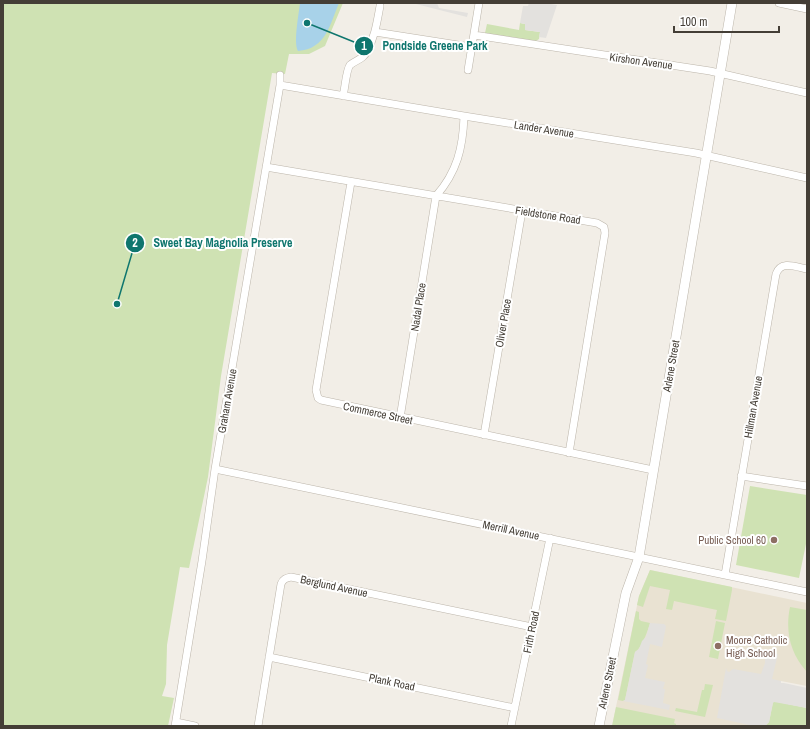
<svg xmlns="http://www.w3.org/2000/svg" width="810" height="729" font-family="'Archivo Narrow',sans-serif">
<rect width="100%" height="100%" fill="#f2eee7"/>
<path fill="#e9e2d2" d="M 650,570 L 807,603 L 807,686 L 781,681 L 776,701 L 773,703 L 769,722 L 765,726 L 612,726 L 639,596 Z"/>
<path fill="#cfe2b3" d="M 3,3 L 343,3 L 325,46 L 309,54 L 289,54 L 285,74 L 272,73 L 221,376 L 208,477 L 189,568 L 180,567 L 167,645 L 166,684 L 162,696 L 174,698 L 168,726 L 3,726 Z
M 520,23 L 525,24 L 525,30 L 540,32 L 539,39 L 536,41 L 485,33 L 487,24 L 519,30 Z
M 750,486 L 807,495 L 807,539 L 799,578 L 736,565 Z
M 650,570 L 732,587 L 732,590 L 726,621 L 715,619 L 717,610 L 674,601 L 672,610 L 666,609 L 670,590 L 650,586 L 643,607 L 637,605 L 639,596 Z
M 790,607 L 807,610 L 807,672 C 790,653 785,631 790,607 Z
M 636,611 L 639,612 L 639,619 L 641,621 L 650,623 C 648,630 642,648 635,652 L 625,700 L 623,701 L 618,700 Z
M 716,621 L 725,623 L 718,659 L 709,657 Z
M 705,684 L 713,685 L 705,717 L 675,711 L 676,708 L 697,712 L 702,690 L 704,690 Z
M 773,702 L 778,702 L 807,708 L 807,726 L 765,726 L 769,722 Z
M 616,707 L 675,719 L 674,723 L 676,724 L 676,726 L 612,726 Z"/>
<path fill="#e3e1de" d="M 412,3 L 437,3 L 439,8 L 468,13 L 467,17 Z
M 529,3 L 545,3 L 557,5 L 546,38 L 539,37 L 540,32 L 525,30 L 525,24 L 520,23 L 523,6 L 528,6 Z
M 650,623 L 664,624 L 666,626 L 662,647 L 650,644 L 646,664 L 648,665 L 645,678 L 665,682 L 663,689 L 665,689 L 663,703 L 670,705 L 669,710 L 623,701 L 625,700 L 635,652 L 639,649 L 642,641 L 646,637 Z
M 762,651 L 778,654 L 772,679 L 781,681 L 781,683 L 784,683 L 807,688 L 807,708 L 774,702 L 773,703 L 769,722 L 765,726 L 754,726 L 717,718 L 726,668 L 727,671 L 729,672 L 733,669 L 761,674 L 765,663 L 765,656 L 761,656 Z"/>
<path fill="#a8d2e9" d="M 300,3 L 339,3 C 330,24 326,49 298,51 C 293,43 299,13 300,3 Z"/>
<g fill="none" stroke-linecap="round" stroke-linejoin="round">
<g stroke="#bcb5aa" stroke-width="8">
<path id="minor" d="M 779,3 L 807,9
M 375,32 L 471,47
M 474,35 L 710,71 L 807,93
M 468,70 L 479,3
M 280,85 L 464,116 L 696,153 L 807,178
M 343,96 C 345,89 346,70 350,65 C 356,60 364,59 367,51 C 375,37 377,22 380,6
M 266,167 L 597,223 L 604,227 L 605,233 L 569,453
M 351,182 L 316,390 L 318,398 L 321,400 L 653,470
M 400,418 L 436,196 C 457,172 463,148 464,116
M 484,435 L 522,211
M 215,469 L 807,592
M 741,476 L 807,486
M 725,575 L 776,274 C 781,260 796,267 807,269
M 269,657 L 515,708
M 176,722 L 195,726
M 175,726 L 202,561 L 215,469 L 280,85 L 280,75
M 258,726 L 281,584 C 283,579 286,578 291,577 L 532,627
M 511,726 L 550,538"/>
</g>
<g stroke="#bcb5aa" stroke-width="10">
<path id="tertiary" d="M 599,726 L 626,593 L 639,557 L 732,3"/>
</g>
<use href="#minor" stroke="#fff" stroke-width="7"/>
<use href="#tertiary" stroke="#fff" stroke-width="9"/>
</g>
<g fill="#8d6e63" stroke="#fff" stroke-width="1.5">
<circle cx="774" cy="540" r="4"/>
<circle cx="718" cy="646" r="4"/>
</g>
<g text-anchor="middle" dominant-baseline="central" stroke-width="4" stroke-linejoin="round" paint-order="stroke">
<g font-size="11" fill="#443e36" stroke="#fff">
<text transform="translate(641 61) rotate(8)">Kirshon Avenue</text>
<text transform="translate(544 129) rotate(9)">Lander Avenue</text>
<text transform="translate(548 215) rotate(9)">Fieldstone Road</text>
<text transform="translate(418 307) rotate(-81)">Nadal Place</text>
<text transform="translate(503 323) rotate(-80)">Oliver Place</text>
<text transform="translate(671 366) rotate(-80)">Arlene Street</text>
<text transform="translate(227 401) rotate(-80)">Graham Avenue</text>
<text transform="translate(753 407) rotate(-80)">Hillman Avenue</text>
<text transform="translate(378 413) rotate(12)">Commerce Street</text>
<text transform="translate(511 530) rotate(12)">Merrill Avenue</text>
<text transform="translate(334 586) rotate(12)">Berglund Avenue</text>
<text transform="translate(531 632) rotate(-78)">Firth Road</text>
<text transform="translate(392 682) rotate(12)">Plank Road</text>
<text transform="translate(607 683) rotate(-78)">Arlene Street</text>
</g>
<g font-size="11" fill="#785e54" stroke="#fff" text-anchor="end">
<text x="766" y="540">Public School 60</text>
<text x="726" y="640" text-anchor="start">Moore Catholic<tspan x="726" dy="13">High School</tspan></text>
</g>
</g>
<path fill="none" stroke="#0f766e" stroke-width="1.5" d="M307 23L364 46M117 304L135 243"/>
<g fill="#0f766e" stroke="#fff" stroke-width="1.5">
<circle cx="307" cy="23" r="4"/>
<circle cx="117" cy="304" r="4"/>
<circle cx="364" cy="46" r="10"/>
<circle cx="135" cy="243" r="10"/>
</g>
<g font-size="12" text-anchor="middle" font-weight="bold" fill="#fff">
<text x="364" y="50">1</text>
<text x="135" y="247">2</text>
</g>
<g font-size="12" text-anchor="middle" font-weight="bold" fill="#0f766e" stroke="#fff" stroke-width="4" stroke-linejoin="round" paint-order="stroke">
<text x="435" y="50">Pondside Greene Park</text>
<text x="223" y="247">Sweet Bay Magnolia Preserve</text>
</g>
<rect width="810" height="729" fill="none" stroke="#443e36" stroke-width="8"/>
<path d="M674 26v6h105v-6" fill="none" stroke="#443e36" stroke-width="2"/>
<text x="680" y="26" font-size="12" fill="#443e36" stroke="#ffffff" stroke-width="3" paint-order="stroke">100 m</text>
</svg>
